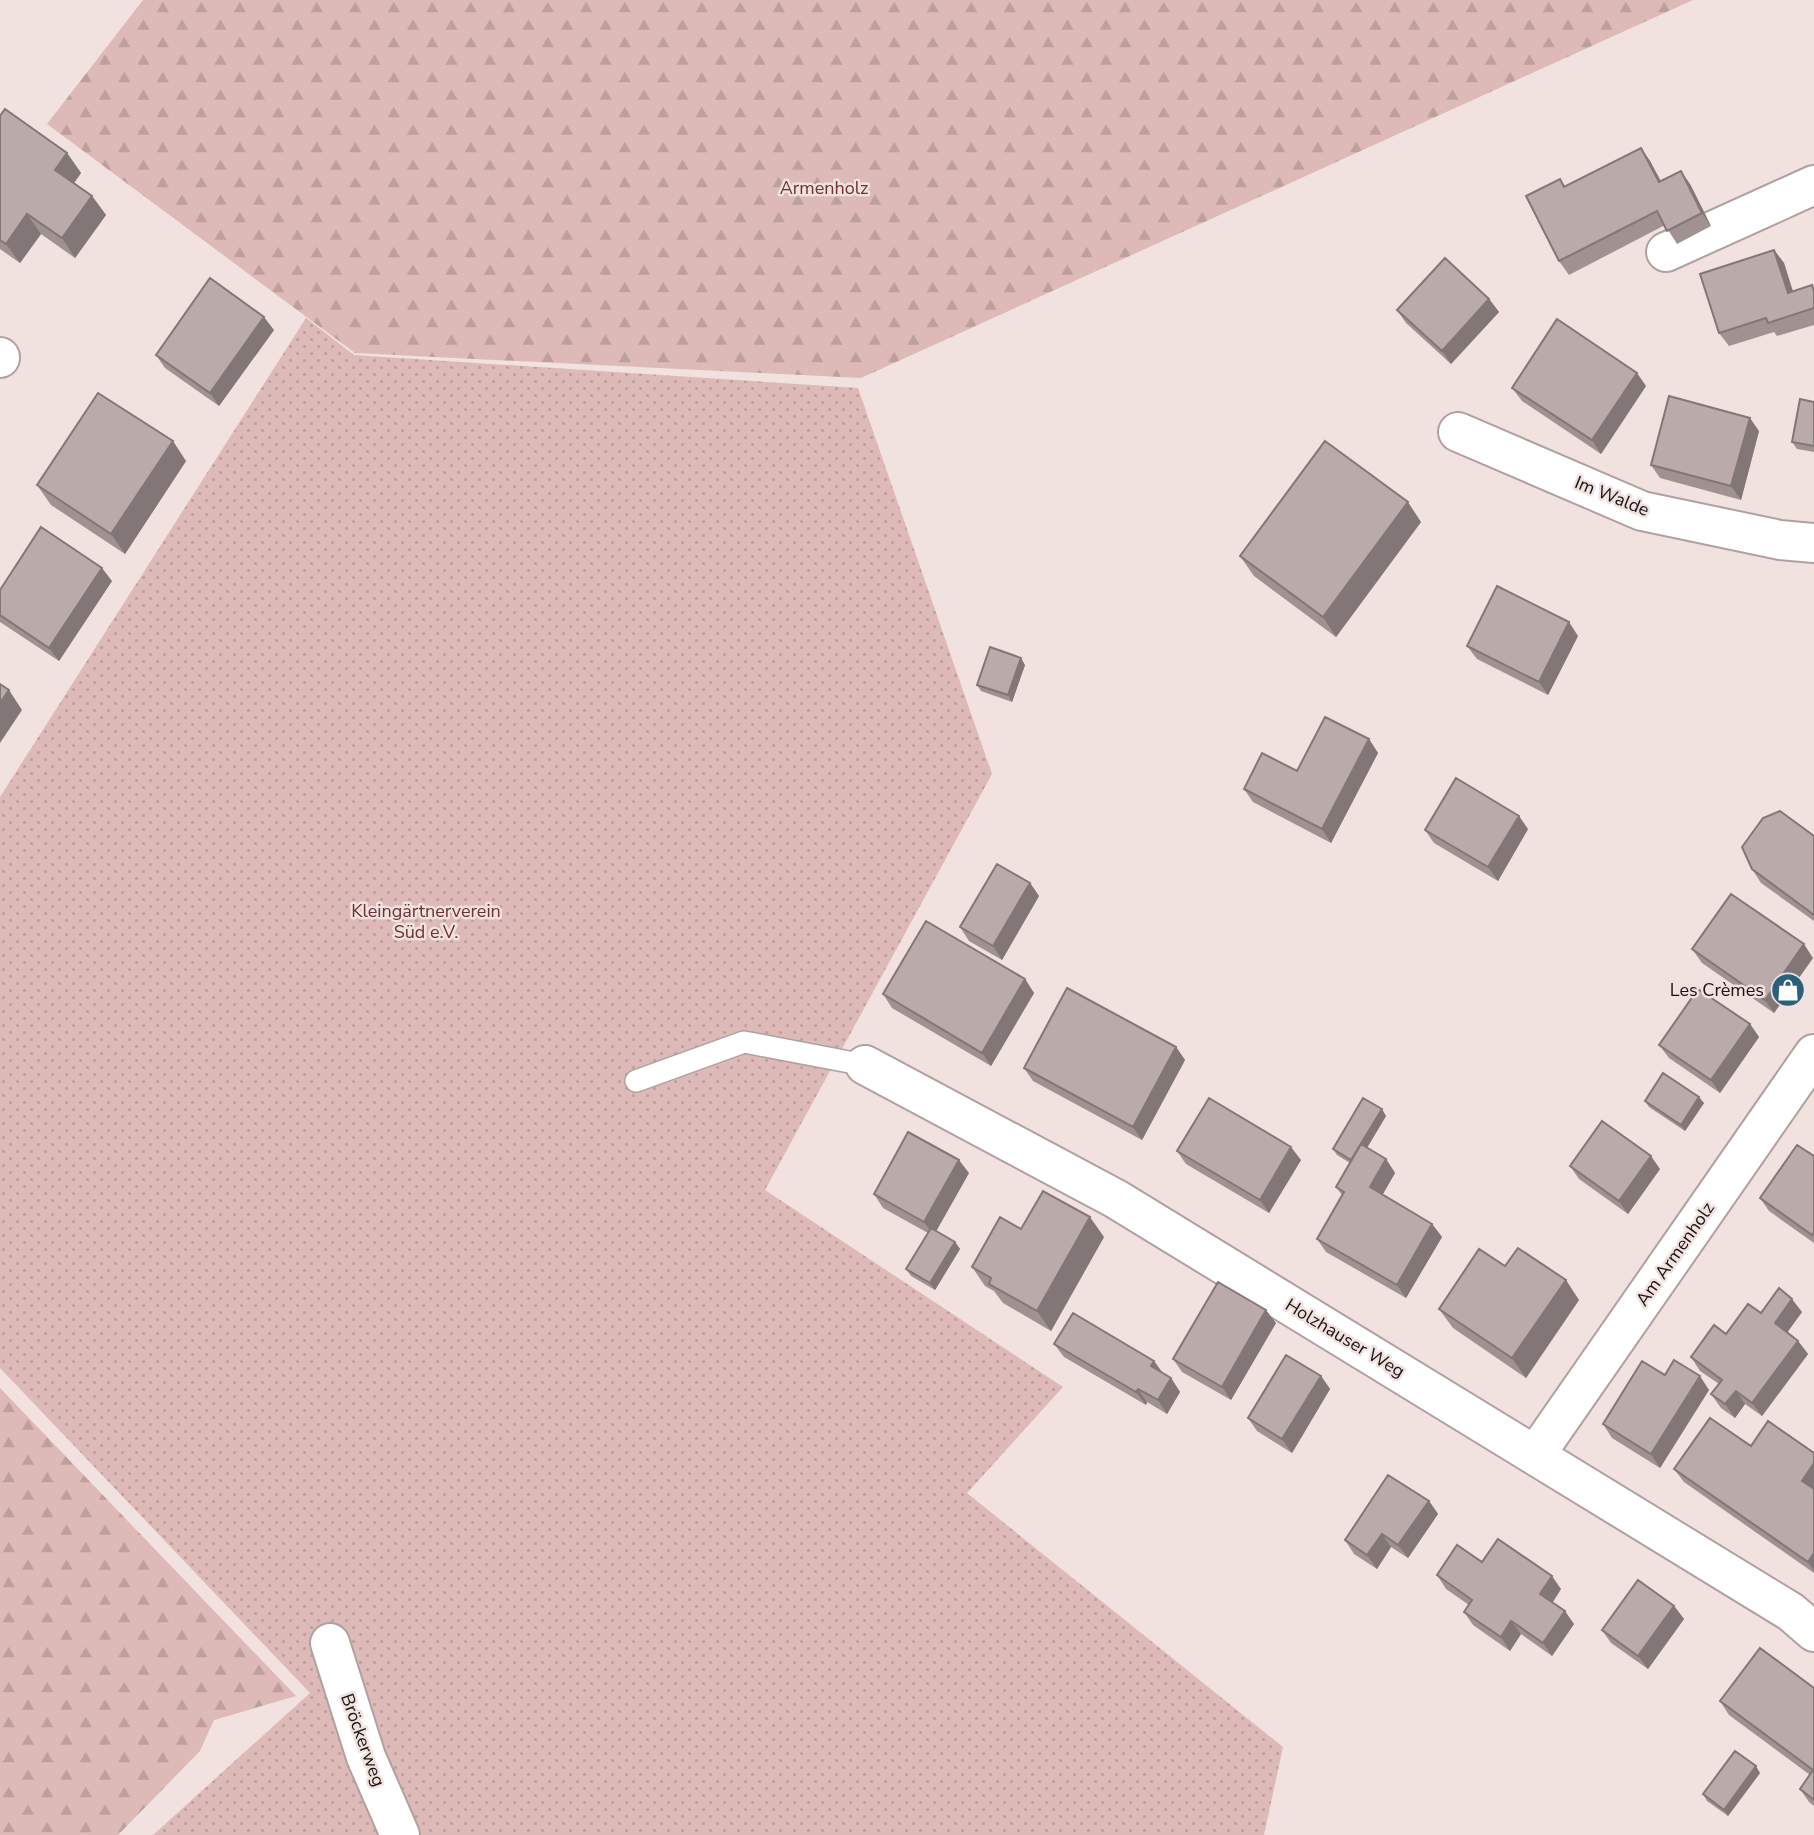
<svg xmlns="http://www.w3.org/2000/svg" width="1814" height="1835" font-family="'Nunito Sans',sans-serif">
<defs>
<pattern id="forest-firs" width="22" height="20" patternUnits="userSpaceOnUse" patternTransform="scale(1.75)"><rect width="22" height="20" fill="#ddbab7"/><path d="M5 1l3.5 6h-7zM16 11l3.5 6h-7z" fill="#bd9f9c"/></pattern>
<pattern id="garden-dots" width="8" height="8" patternUnits="userSpaceOnUse" patternTransform="scale(1.75)"><rect width="8" height="8" fill="#ddbab7"/><path d="M2 2h.1M6 6h.1" fill="none" stroke="#bd9f9c" stroke-width="1.8" stroke-linecap="round"/></pattern>
</defs>
<rect width="100%" height="100%" fill="#f1e1df"/>
<path fill="url(#forest-firs)" d="M 143,0 L 1693,0 L 861,378 L 355,353 L 47,124 Z
M 0,1388 L 296,1696 L 214,1720 L 200,1751 L 118,1835 L 0,1835 Z"/>
<path fill="url(#garden-dots)" d="M 306,318 L 354,355 L 858,388 L 992,774 L 765,1190 L 1063,1387 L 967,1493 L 1283,1747 L 1264,1835 L 153,1835 L 310,1693 L 0,1368 L 0,797 Z"/>
<g fill="none" stroke-linecap="round" stroke-linejoin="round">
<g stroke="#b0a1a0" stroke-width="24">
<path id="lane" d="M 636,1081 L 744,1042 L 865,1065"/>
</g>
<g stroke="#b0a1a0" stroke-width="42">
<path id="street" d="M 1666,252 L 1814,185
M 0,358 L 0,357
M 1458,432 L 1642,511 L 1780,540 L 1814,543
M 865,1065 L 1116,1199 L 1791,1612 L 1814,1632
M 1536,1454 L 1814,1054
M 330,1643 L 366,1757 L 400,1835"/>
</g>
<use href="#lane" stroke="#fff" stroke-width="21"/>
<use href="#street" stroke="#fff" stroke-width="38"/>
</g>
<path fill="#a09291" d="M 0,116 L 67,153 L 81,173 L 74,183 L 92,196 L 106,215 L 75,258 L 41,234 L 20,263 L 0,249 Z
M 1641,148 L 1650,161 L 1661,181 L 1690,184 L 1711,226 L 1677,244 L 1665,225 L 1569,275 L 1559,261 L 1560,179 L 1566,187 Z
M 1774,250 L 1784,263 L 1793,291 L 1814,288 L 1814,325 L 1777,336 L 1774,332 L 1729,346 L 1719,333 Z
M 1489,299 L 1499,312 L 1451,364 L 1406,323 L 1397,310 Z
M 274,330 L 219,406 L 165,368 L 156,355 Z
M 1646,386 L 1601,454 L 1522,401 L 1512,388 Z
M 1814,402 L 1814,452 L 1797,449 L 1792,442 Z
M 1759,431 L 1741,500 L 1660,478 L 1651,465 Z
M 186,461 L 125,554 L 51,505 L 37,485 Z
M 1421,522 L 1336,637 L 1254,576 L 1240,556 Z
M 112,581 L 59,661 L 0,622 L 0,590 Z
M 1578,636 L 1548,695 L 1477,659 L 1467,646 Z
M 1025,665 L 1012,702 L 981,691 L 977,685 Z
M 1369,739 L 1378,753 L 1331,843 L 1253,802 L 1244,789 L 1297,771 Z
M 1528,829 L 1498,881 L 1434,843 L 1425,830 Z
M 1814,836 L 1814,921 L 1761,883 L 1752,869 Z
M 1030,883 L 1039,896 L 1002,960 L 969,941 L 960,927 Z
M 1692,949 L 1813,958 L 1774,1013 L 1702,963 Z
M 1025,979 L 1034,993 L 991,1066 L 892,1008 L 883,994 Z
M 1750,1024 L 1759,1037 L 1720,1093 L 1669,1058 L 1659,1045 Z
M 1176,1047 L 1185,1060 L 1142,1140 L 1033,1081 L 1024,1068 Z
M 1645,1101 L 1704,1103 L 1685,1131 L 1649,1107 Z
M 1386,1116 L 1367,1148 L 1386,1159 L 1395,1173 L 1382,1195 L 1432,1224 L 1442,1237 L 1406,1298 L 1326,1252 L 1317,1239 L 1342,1195 L 1336,1187 L 1350,1163 L 1337,1155 L 1333,1149 Z
M 1177,1151 L 1301,1160 L 1269,1213 L 1186,1164 Z
M 1814,1156 L 1814,1243 L 1769,1211 L 1760,1198 Z
M 1570,1166 L 1660,1169 L 1628,1214 L 1579,1179 Z
M 969,1173 L 936,1231 L 955,1242 L 960,1249 L 935,1290 L 911,1276 L 906,1269 L 928,1233 L 883,1208 L 874,1194 Z
M 1021,1229 L 1104,1237 L 1051,1331 L 1003,1303 L 994,1291 L 985,1286 L 972,1267 Z
M 1505,1266 L 1579,1300 L 1526,1378 L 1453,1328 L 1439,1309 Z
M 1802,1312 L 1787,1332 L 1798,1341 L 1808,1354 L 1762,1416 L 1745,1404 L 1735,1418 L 1721,1408 L 1711,1394 L 1719,1384 L 1700,1371 L 1691,1357 L 1726,1334 L 1761,1313 Z
M 1276,1323 L 1231,1400 L 1182,1372 L 1173,1359 Z
M 1054,1344 L 1154,1361 L 1163,1373 L 1171,1378 L 1180,1392 L 1167,1414 L 1147,1402 L 1146,1405 L 1064,1357 Z
M 1665,1375 L 1709,1390 L 1660,1468 L 1612,1438 L 1603,1424 Z
M 1321,1376 L 1330,1389 L 1292,1453 L 1257,1431 L 1248,1418 Z
M 1751,1446 L 1814,1453 L 1814,1573 L 1684,1482 L 1674,1469 Z
M 1429,1501 L 1438,1514 L 1408,1558 L 1391,1547 L 1377,1569 L 1354,1554 L 1345,1540 Z
M 1482,1562 L 1561,1589 L 1552,1603 L 1574,1624 L 1552,1656 L 1521,1634 L 1510,1651 L 1473,1625 L 1464,1612 L 1469,1605 L 1446,1589 L 1437,1575 Z
M 1674,1606 L 1684,1619 L 1648,1669 L 1611,1643 L 1602,1630 Z
M 1814,1688 L 1814,1806 L 1809,1802 L 1800,1789 L 1810,1775 L 1729,1715 L 1720,1701 Z
M 1760,1773 L 1728,1816 L 1707,1801 L 1703,1794 Z"/>
<path fill="#827776" d="M 1641,148 L 1650,161 L 1668,196 L 1659,182 Z
M 67,153 L 81,173 L 69,190 L 55,170 Z
M 1681,171 L 1690,184 L 1711,226 L 1702,213 Z
M 92,196 L 106,215 L 75,258 L 62,238 Z
M 27,214 L 41,234 L 20,263 L 6,244 Z
M 1774,250 L 1784,263 L 1797,306 L 1788,293 Z
M 1489,299 L 1499,312 L 1451,364 L 1442,351 Z
M 264,317 L 274,330 L 219,406 L 210,393 Z
M 1637,373 L 1646,386 L 1601,454 L 1592,440 Z
M 1750,418 L 1759,431 L 1741,500 L 1731,486 Z
M 173,441 L 186,461 L 125,554 L 111,534 Z
M 1408,502 L 1421,522 L 1336,637 L 1323,617 Z
M 102,568 L 112,581 L 59,661 L 49,648 Z
M 1569,622 L 1578,636 L 1548,695 L 1539,682 Z
M 1021,658 L 1025,665 L 1012,702 L 1008,695 Z
M 9,690 L 22,710 L 0,743 L 0,703 Z
M 1369,739 L 1378,753 L 1331,843 L 1322,829 Z
M 1519,816 L 1528,829 L 1498,881 L 1488,867 Z
M 1030,883 L 1039,896 L 1002,960 L 993,946 Z
M 1804,944 L 1813,958 L 1774,1013 L 1765,1000 Z
M 1025,979 L 1034,993 L 991,1066 L 982,1053 Z
M 1750,1024 L 1759,1037 L 1720,1093 L 1711,1080 Z
M 1176,1047 L 1185,1060 L 1142,1140 L 1133,1127 Z
M 1699,1097 L 1704,1103 L 1685,1131 L 1681,1125 Z
M 1382,1109 L 1386,1116 L 1356,1166 L 1351,1160 Z
M 1291,1147 L 1301,1160 L 1269,1213 L 1260,1200 Z
M 1651,1156 L 1660,1169 L 1628,1214 L 1619,1201 Z
M 1386,1159 L 1395,1173 L 1379,1201 L 1370,1187 Z
M 959,1160 L 969,1173 L 934,1235 L 924,1222 Z
M 1090,1217 L 1104,1237 L 1051,1331 L 1037,1311 Z
M 1432,1224 L 1442,1237 L 1406,1298 L 1397,1285 Z
M 955,1242 L 960,1249 L 935,1290 L 930,1283 Z
M 1566,1280 L 1579,1300 L 1526,1378 L 1512,1358 Z
M 1792,1299 L 1802,1312 L 1784,1337 L 1775,1323 Z
M 1266,1310 L 1276,1323 L 1231,1400 L 1222,1387 Z
M 1798,1341 L 1808,1354 L 1762,1416 L 1752,1403 Z
M 1154,1361 L 1163,1374 L 1151,1366 Z
M 1321,1376 L 1330,1389 L 1292,1453 L 1282,1439 Z
M 1700,1376 L 1709,1390 L 1660,1468 L 1651,1454 Z
M 1171,1378 L 1180,1392 L 1167,1414 L 1158,1400 Z
M 1138,1389 L 1147,1402 L 1146,1405 L 1136,1392 Z
M 1736,1391 L 1745,1404 L 1735,1418 L 1725,1404 Z
M 1814,1463 L 1814,1490 L 1802,1481 Z
M 1429,1501 L 1438,1514 L 1408,1558 L 1398,1545 Z
M 1382,1534 L 1391,1547 L 1377,1569 L 1367,1555 Z
M 1814,1553 L 1814,1571 L 1808,1562 Z
M 1552,1576 L 1561,1589 L 1549,1608 L 1540,1594 Z
M 1674,1606 L 1684,1619 L 1648,1669 L 1638,1656 Z
M 1565,1611 L 1574,1624 L 1552,1656 L 1543,1643 Z
M 1511,1621 L 1521,1634 L 1510,1651 L 1501,1637 Z
M 1756,1766 L 1760,1773 L 1728,1816 L 1724,1810 Z"/>
<path fill="#baaaa9" stroke="#827776" stroke-width="2" d="M 5,109 L 67,153 L 55,170 L 92,196 L 62,238 L 27,214 L 6,244 L 0,240 L 0,116 Z
M 1641,148 L 1659,182 L 1681,171 L 1702,213 L 1667,231 L 1657,211 L 1559,261 L 1526,196 L 1560,179 L 1564,187 Z
M 1774,250 L 1788,293 L 1812,285 L 1814,291 L 1814,308 L 1768,323 L 1766,318 L 1719,333 L 1700,274 Z
M 1445,258 L 1489,299 L 1442,351 L 1397,310 Z
M 210,278 L 264,317 L 210,393 L 156,355 Z
M 1557,319 L 1637,373 L 1592,440 L 1512,388 Z
M 98,393 L 173,441 L 111,534 L 37,485 Z
M 1669,396 L 1750,418 L 1731,486 L 1651,465 Z
M 1800,399 L 1814,402 L 1814,446 L 1792,442 Z
M 1325,441 L 1408,502 L 1323,617 L 1240,556 Z
M 41,527 L 102,568 L 49,648 L 0,615 L 0,590 Z
M 1497,586 L 1569,622 L 1539,682 L 1467,646 Z
M 990,647 L 1021,658 L 1008,695 L 977,685 Z
M 0,684 L 9,690 L 0,703 Z
M 1325,717 L 1369,739 L 1322,829 L 1244,789 L 1262,753 L 1297,771 Z
M 1456,778 L 1519,816 L 1488,867 L 1425,830 Z
M 1780,811 L 1814,836 L 1814,915 L 1752,869 L 1742,847 L 1763,818 Z
M 997,864 L 1030,883 L 993,946 L 960,927 Z
M 1731,894 L 1804,944 L 1765,1000 L 1692,949 Z
M 926,921 L 1025,979 L 982,1053 L 883,994 Z
M 1067,988 L 1176,1047 L 1133,1127 L 1024,1068 Z
M 1698,989 L 1750,1024 L 1711,1080 L 1659,1045 Z
M 1663,1073 L 1699,1097 L 1681,1125 L 1645,1101 Z
M 1209,1098 L 1291,1147 L 1260,1200 L 1177,1151 Z
M 1363,1098 L 1382,1109 L 1351,1160 L 1333,1149 Z
M 1602,1121 L 1651,1156 L 1619,1201 L 1570,1166 Z
M 908,1132 L 959,1160 L 924,1222 L 874,1194 Z
M 1361,1144 L 1386,1159 L 1370,1187 L 1432,1224 L 1397,1285 L 1317,1239 L 1344,1192 L 1336,1187 Z
M 1797,1145 L 1814,1156 L 1814,1232 L 1812,1235 L 1760,1198 Z
M 1043,1191 L 1090,1217 L 1037,1311 L 989,1284 L 991,1278 L 972,1267 L 1000,1217 L 1021,1229 Z
M 931,1228 L 955,1242 L 930,1283 L 906,1269 Z
M 1518,1248 L 1566,1280 L 1512,1358 L 1439,1309 L 1479,1249 L 1505,1266 Z
M 1218,1282 L 1266,1310 L 1222,1387 L 1173,1359 Z
M 1779,1288 L 1792,1299 L 1775,1323 L 1798,1341 L 1752,1403 L 1736,1391 L 1725,1404 L 1711,1394 L 1722,1380 L 1691,1357 L 1714,1325 L 1726,1334 L 1748,1304 L 1761,1313 Z
M 1073,1313 L 1154,1361 L 1151,1366 L 1171,1378 L 1158,1400 L 1138,1389 L 1136,1392 L 1054,1344 Z
M 1286,1355 L 1321,1376 L 1282,1439 L 1248,1418 Z
M 1674,1360 L 1700,1376 L 1651,1454 L 1603,1424 L 1642,1361 L 1665,1375 Z
M 1710,1418 L 1751,1446 L 1768,1421 L 1814,1453 L 1814,1463 L 1802,1481 L 1814,1489 L 1814,1553 L 1808,1562 L 1674,1469 Z
M 1388,1475 L 1429,1501 L 1398,1545 L 1382,1534 L 1367,1555 L 1345,1540 Z
M 1498,1539 L 1552,1576 L 1540,1594 L 1565,1611 L 1543,1643 L 1511,1621 L 1501,1637 L 1464,1612 L 1472,1600 L 1437,1575 L 1457,1545 L 1482,1562 Z
M 1638,1580 L 1674,1606 L 1638,1656 L 1602,1630 Z
M 1760,1648 L 1814,1688 L 1814,1800 L 1800,1789 L 1813,1770 L 1720,1701 Z
M 1735,1751 L 1756,1766 L 1724,1810 L 1703,1794 Z"/>
<defs>
<g id="shop-disc" transform="scale(1.75)"><circle r="9.5" fill="#29607b" stroke="#f1e1df"/><path d="M-5-2.5h2.3a2.7 3.5 0 0 1 5.4 0H5L5.5 6h-11ZM-1.5-2.5h3a1.5 2.3 0 0 0-3 0Z" fill="#fff"/></g>
</defs>
<g fill-rule="evenodd">
<use href="#shop-disc" x="1788" y="990"/>
</g>
<g text-anchor="middle" dominant-baseline="central" stroke-width="5" stroke-linejoin="round" paint-order="stroke">
<g font-size="18" fill="#6c3130" stroke="#f1e1df">
<text x="824" y="188">Armenholz</text>
<text x="426" y="911">Kleingärtnerverein<tspan x="426" dy="21">Süd e.V.</tspan></text>
</g>
<g font-size="18" fill="#181212" stroke="#f1e1df">
<text transform="translate(1612 496) rotate(22)">Im Walde</text>
<text transform="translate(1675 1254) rotate(-55)">Am Armenholz</text>
<text transform="translate(1345 1338) rotate(31)">Holzhauser Weg</text>
<text transform="translate(363 1740) rotate(70)">Bröckerweg</text>
</g>
<g font-size="18" fill="#181212" stroke="#f1e1df" text-anchor="end">
<text x="1764" y="990">Les Crèmes</text>
</g>
</g>
</svg>
